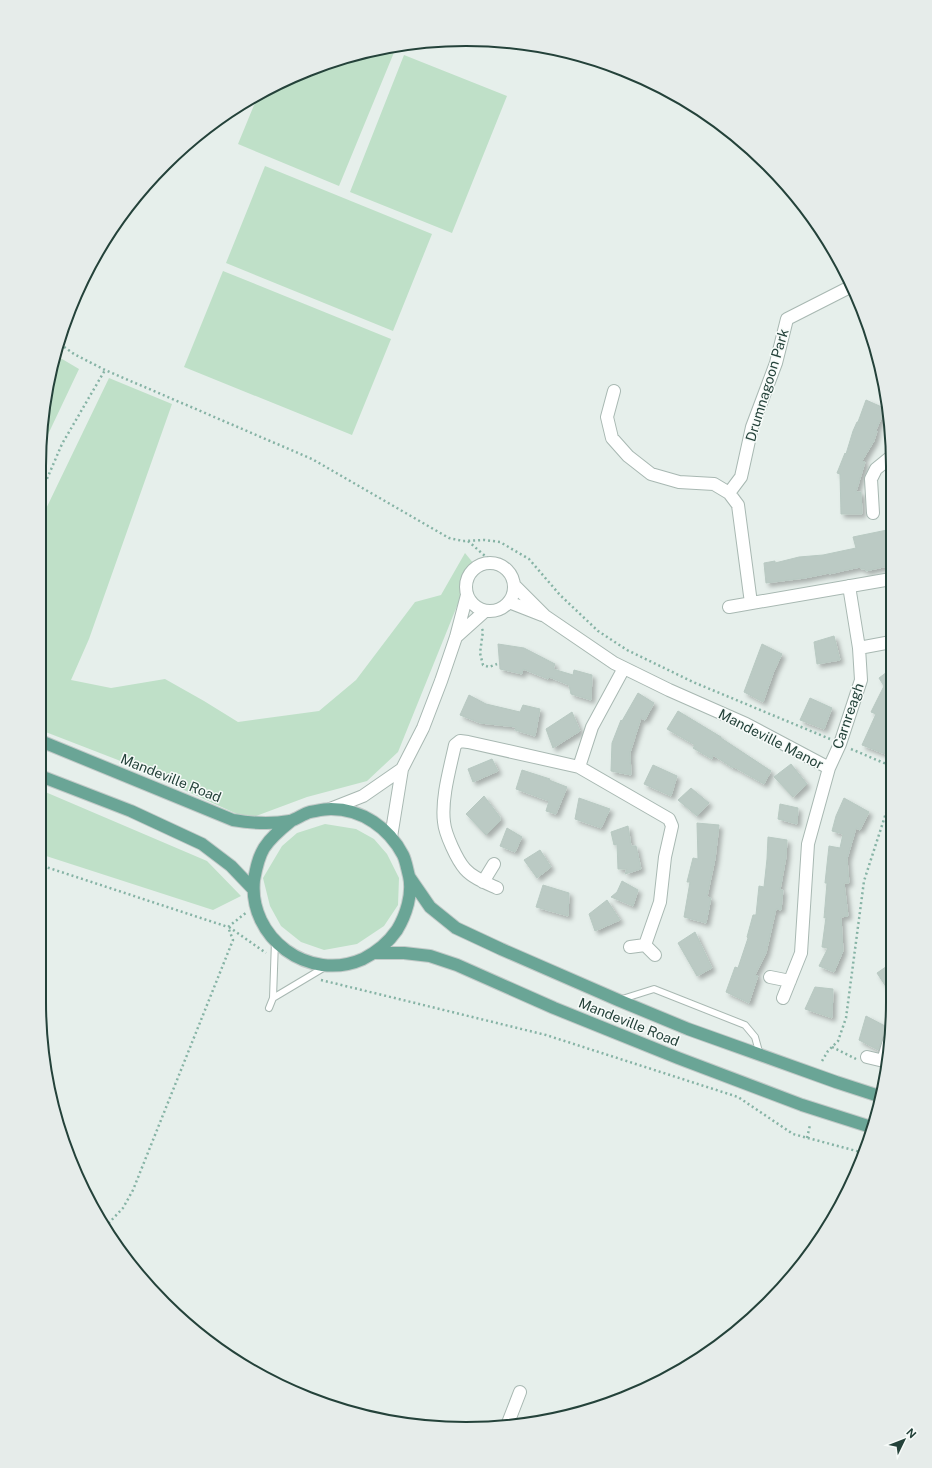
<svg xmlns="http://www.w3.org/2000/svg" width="932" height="1468" font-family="'Public Sans',sans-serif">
<defs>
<filter id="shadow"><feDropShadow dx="3.5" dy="3.5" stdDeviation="2" flood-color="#0004"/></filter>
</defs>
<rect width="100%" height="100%" fill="#e6efeb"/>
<path fill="#bfe0c8" d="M 389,48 L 395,50 L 339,186 L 238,144 L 259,93 L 329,62 Z
M 404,55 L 507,96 L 452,233 L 350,192 Z
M 265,166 L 432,234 L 393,331 L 226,263 Z
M 223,271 L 391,339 L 352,435 L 184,367 Z
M 57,356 L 79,369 L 43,445 L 43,410 Z
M 109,378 L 172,404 L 89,639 L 71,680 L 111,688 L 165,679 L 204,701 L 238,722 L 319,711 L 356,680 L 415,602 L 441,595 L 465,553 L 474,564 L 398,752 L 367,781 L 307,797 L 248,819 L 118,760 L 43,731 L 43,515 Z
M 43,791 L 207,861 L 241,896 L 213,910 L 43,855 Z
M 325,824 L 356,829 L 374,839 L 387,854 L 399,878 L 398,905 L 384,926 L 357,944 L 324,950 L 301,942 L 281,926 L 270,906 L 263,878 L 282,846 L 297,833 Z"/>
<path fill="#bbcac4" stroke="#b8c9c2" filter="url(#shadow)" d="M 866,400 L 884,408 L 885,410 L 876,430 L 877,431 L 874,441 L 862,461 L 865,462 L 856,492 L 861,492 L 862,514 L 841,514 L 840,474 L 837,473 L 845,453 L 846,454 L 853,431 L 857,422 L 858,422 Z
M 892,529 L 892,565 L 866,571 L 865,569 L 861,569 L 860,567 L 829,574 L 829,573 L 805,578 L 766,583 L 764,563 L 775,561 L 775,563 L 799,557 L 823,555 L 856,548 L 853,537 Z
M 834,636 L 840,660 L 817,664 L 814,642 Z
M 498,644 L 524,648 L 555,664 L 553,669 L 573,675 L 574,670 L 592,675 L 591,700 L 571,694 L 569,685 L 549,677 L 548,679 L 523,669 L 522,674 L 500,669 Z
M 762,644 L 782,654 L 774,671 L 763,702 L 744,692 Z
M 891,669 L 891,716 L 885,727 L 891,731 L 885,754 L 862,745 L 876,714 L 871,712 L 884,686 L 879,678 Z
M 638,693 L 654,703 L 645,720 L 641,718 L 630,753 L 631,775 L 611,771 L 612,743 L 621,720 L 622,721 Z
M 469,695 L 486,704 L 520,712 L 523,705 L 540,709 L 535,736 L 515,730 L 516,727 L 480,723 L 460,715 Z
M 810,698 L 832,708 L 824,729 L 800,720 Z
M 678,711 L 721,737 L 721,738 L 771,771 L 764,784 L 734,767 L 733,768 L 713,755 L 712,759 L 693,748 L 695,745 L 667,729 Z
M 572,712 L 580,731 L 553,748 L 546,729 Z
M 492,759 L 498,771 L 473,782 L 468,769 Z
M 791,764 L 807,784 L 793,797 L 774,777 Z
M 653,765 L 677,776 L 671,796 L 644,784 Z
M 522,770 L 550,779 L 549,780 L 567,787 L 556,814 L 546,811 L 549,801 L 516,789 Z
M 691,788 L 709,803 L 697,816 L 678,800 Z
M 484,796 L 500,817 L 500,821 L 486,835 L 466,814 Z
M 579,798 L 610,809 L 601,828 L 575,819 Z
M 844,798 L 869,812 L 860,830 L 856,828 L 847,859 L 849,883 L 844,883 L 848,916 L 841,917 L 843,951 L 834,972 L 819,966 L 828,948 L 822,947 L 826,917 L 824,918 L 827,883 L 825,883 L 829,846 L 840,848 L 843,834 L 832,831 L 836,816 Z
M 780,804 L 798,808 L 797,824 L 778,819 Z
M 697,823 L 719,825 L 715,859 L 707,897 L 711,898 L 706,923 L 684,917 L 690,882 L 687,882 L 693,858 L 698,859 Z
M 628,826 L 631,846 L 636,846 L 641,869 L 625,874 L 627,869 L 618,869 L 617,844 L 614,845 L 611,832 Z
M 507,828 L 522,837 L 515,852 L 500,846 Z
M 768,837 L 787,840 L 786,857 L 780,890 L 783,890 L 781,910 L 776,909 L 766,953 L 755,975 L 758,976 L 749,1003 L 726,992 L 735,967 L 738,968 L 748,938 L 747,937 L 753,915 L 756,915 L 759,886 L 764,887 L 767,859 Z
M 540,850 L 551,867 L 537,878 L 524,860 Z
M 622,881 L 638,890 L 633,906 L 611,897 L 617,892 Z
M 543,885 L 569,893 L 568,916 L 536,907 Z
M 607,900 L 620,920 L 595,931 L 589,914 Z
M 695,932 L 712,968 L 697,976 L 678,943 Z
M 890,964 L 890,993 L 877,973 Z
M 815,987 L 833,989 L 832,1018 L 805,1009 Z
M 866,1016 L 887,1027 L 878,1050 L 859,1040 Z"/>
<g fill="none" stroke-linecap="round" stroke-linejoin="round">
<g stroke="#a8b8b2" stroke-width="8">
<path id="lane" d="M 273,998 L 325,967
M 619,1000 L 654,989 L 745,1025 L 755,1037 L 760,1055
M 269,1008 L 273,998 L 275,941"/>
</g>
<g stroke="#a8b8b2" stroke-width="14">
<path id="street" d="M 614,391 L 607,417 L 612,438 L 628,456 L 651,474 L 679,482 L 714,484 L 729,493 L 738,505 L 751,603
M 729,493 L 741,477 L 752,427 L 776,363 L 787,319 L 850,287
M 873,513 L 871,479 L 876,469 L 892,456
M466 587a24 24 0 1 1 48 0a24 24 0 1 1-48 0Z
M 514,585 L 545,616 L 614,663 L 669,690 L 746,724 L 829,768
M 509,602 L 542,615
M 729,607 L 891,579
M 456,637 L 485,611
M 859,648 L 891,642
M 579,767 L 592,727 L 624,668
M 330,809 L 363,796 L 402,769
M 391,837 L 402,769 L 423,728 L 441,681 L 456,637 L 467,595
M 483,882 L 494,864
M 497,888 C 486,883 473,878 465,869 C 457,860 445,834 444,822 C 441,799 450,768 455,745 L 460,741 L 468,742 L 579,767 L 669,819 L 672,826 L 665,857 L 660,902 L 645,945
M 630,947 L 645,945 L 655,955
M 770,977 L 790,981
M 783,998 L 801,953 L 808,844 L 829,768 L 840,744 L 861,680 L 859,648 L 849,586
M 867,1057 L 888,1062
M 883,1061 L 889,1041
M 508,1423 L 520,1392"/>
</g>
<g stroke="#c2cac8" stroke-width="14">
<path id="primary" d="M 43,742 L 233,820 C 250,823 273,824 290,821 C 297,819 303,814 310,812 C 316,811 324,809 331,809 C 362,809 389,828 403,855 C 406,861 407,869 409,876 C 413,894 406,915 397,930 C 388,943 377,952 363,959 C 309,983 248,938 254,880 C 256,869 258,858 264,848 C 271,837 281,829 291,821
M 43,777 L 131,811 L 202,844 L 231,866 L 253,889
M 410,878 L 430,907 L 456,928 L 501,949 L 618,1000 L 688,1029 L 836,1082 L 879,1096
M 376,953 L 404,953 L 430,956 L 457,965 L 554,1008 L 678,1058 L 802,1105 L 871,1127"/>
</g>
<path stroke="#86b3a5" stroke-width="2.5" stroke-dasharray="2 3" stroke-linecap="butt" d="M 60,344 L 74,354 L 105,370 L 312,459 L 449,538 L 463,541 L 485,540 L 500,542 L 529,559 L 560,595 L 598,631 L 627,650 L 693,682 L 830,739
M 43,488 L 62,444 L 105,370
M 468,541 L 493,563
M 482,629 L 483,631 L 480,653 L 483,665 L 489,667 L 497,664
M 851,749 L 891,766
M 43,866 L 228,927 L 247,912
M 229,927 L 266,953
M 321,980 L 546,1035 L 738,1097 L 793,1134 L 864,1153
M 832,1047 L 856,1059
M 822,1061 L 828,1051 L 838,1041 L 846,1018 L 864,881 L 886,813 L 891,794
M 807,1138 L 810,1125
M 105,1227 L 123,1208 L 133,1190 L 233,940 L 228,927"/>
<use href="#lane" stroke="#fff" stroke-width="6"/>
<use href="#street" stroke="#fff" stroke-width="12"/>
<use href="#primary" stroke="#6aa596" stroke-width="12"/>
</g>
<g text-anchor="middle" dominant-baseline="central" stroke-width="3" stroke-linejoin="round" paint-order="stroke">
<g font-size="14" fill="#24423a" stroke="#f7fbf9">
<text transform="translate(767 385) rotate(-73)">Drumnagoon Park</text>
<text transform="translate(848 716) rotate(-71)">Carnreagh</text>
<text transform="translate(771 739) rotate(27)">Mandeville Manor</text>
<text transform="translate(171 778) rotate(22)">Mandeville Road</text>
<text transform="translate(629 1022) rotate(22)">Mandeville Road</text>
</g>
</g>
<path d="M0 0H932V1468H0ZM466 46H466A420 420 0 0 1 886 466V1002A420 420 0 0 1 466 1422H466A420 420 0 0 1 46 1002V466A420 420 0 0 1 466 46Z" fill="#e6ecea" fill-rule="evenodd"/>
<path fill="none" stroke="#24423a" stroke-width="2" d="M466 46H466A420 420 0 0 1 886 466V1002A420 420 0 0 1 466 1422H466A420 420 0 0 1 46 1002V466A420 420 0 0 1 466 46Z"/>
<g transform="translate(904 1440) rotate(47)" stroke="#f7fbf9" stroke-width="3" paint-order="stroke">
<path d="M0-3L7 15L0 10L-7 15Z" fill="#24423a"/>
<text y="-6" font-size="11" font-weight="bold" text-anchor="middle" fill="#24423a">N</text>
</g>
</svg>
